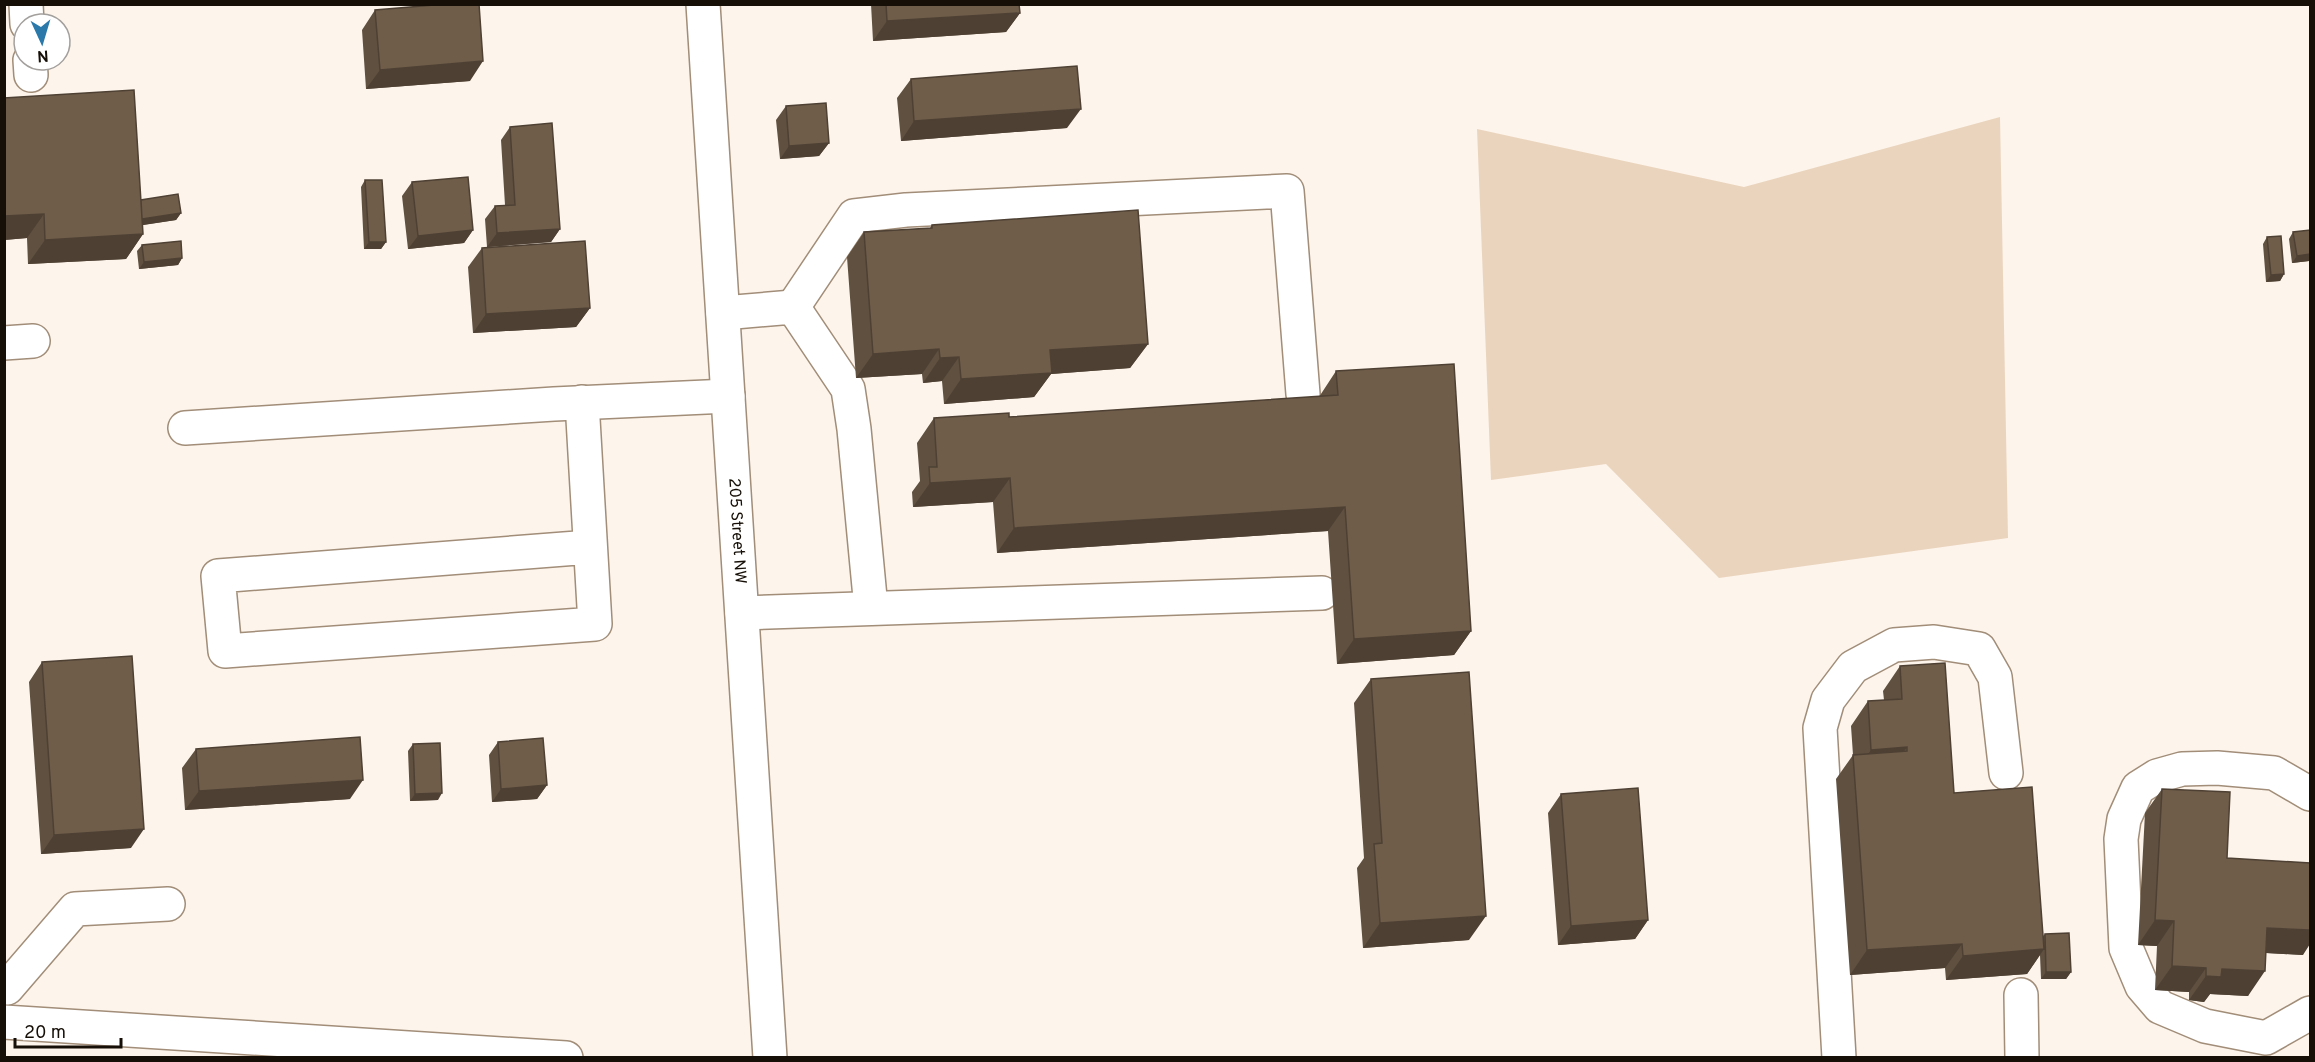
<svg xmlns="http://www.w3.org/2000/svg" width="2315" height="1062" font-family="Overpass,sans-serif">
<rect width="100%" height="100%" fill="#fdf4eb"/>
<path fill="#ead4bd" d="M 2000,117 L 2008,538 L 1719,578 L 1606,464 L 1491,480 L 1477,129 L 1744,187 Z"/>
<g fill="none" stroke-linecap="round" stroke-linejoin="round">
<g stroke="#a18d78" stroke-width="36">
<g id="minor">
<path d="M 26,4 L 27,24"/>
<path id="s1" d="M 703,4 L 770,1058"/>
<path d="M 30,60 L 31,75"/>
<path d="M 793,307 L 854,216 L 906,210 L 1287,191 L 1303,394"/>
<path d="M 723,313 L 793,307 L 848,389 L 854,429 L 871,608"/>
<path d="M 4,343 L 33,341"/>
<path d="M 582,402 L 595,624 L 225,651 L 218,576 L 590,547"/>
<path d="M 185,428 L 554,404 L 728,396"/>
<path d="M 742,613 L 1322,593"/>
<path d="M 2310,794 L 2274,773 L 2217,768 L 2182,769 L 2157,776 L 2138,788 L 2124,819 L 2121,839 L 2126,948 L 2142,986 L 2160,1007 L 2205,1026 L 2266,1038 L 2310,1013"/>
<path d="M 7,988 L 75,909 L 168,904"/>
<path d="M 2021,995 L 2022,1058"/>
<path d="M 4,1022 L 566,1058"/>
<path d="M 1839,1058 L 1820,728 L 1828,700 L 1853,667 L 1894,645 L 1934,642 L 1979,649 L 1995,677 L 2006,773"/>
</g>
</g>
<use href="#minor" stroke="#fff" stroke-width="33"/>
</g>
<path fill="#5f5040" d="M 871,4 L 1019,4 L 1020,13 L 1006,32 L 873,41 Z
M 375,10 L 470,81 L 366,89 L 362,30 Z
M 911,79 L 1067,128 L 901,141 L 897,98 Z
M 4,98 L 141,200 L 181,213 L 176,220 L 142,225 L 143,234 L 126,259 L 28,264 L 27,238 L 4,240 Z
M 786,106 L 829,143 L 819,156 L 780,159 L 776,120 Z
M 510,127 L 560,229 L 551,242 L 487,247 L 485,219 L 495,206 L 505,205 L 501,140 Z
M 365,180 L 386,242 L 381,249 L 364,249 L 361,187 Z
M 412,182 L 473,230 L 464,243 L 408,249 L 402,196 Z
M 932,225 L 1148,344 L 1130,368 L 1051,374 L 1034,397 L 944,404 L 942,381 L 923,383 L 922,374 L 856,378 L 847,257 L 864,232 L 930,228 Z
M 2293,232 L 2309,261 L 2292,263 L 2289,239 Z
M 2267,237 L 2284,274 L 2280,281 L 2266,282 L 2263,244 Z
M 142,245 L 182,258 L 178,265 L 139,269 L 137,251 Z
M 482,248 L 590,308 L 576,327 L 473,333 L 468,267 Z
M 1336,371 L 1471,631 L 1454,655 L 1337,664 L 1328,531 L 997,553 L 993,502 L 913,507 L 912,492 L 920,481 L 917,443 L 934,418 L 1009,417 L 1319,397 Z
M 42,662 L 131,848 L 41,854 L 29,682 Z
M 1900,666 L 1954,793 L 2043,936 L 2045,934 L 2071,972 L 2066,979 L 2041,979 L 2040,955 L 2027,974 L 1946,980 L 1945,968 L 1850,975 L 1836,779 L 1853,755 L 1851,726 L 1868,701 L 1884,700 L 1883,691 Z
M 1371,679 L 1469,940 L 1363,948 L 1357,868 L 1364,858 L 1354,703 Z
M 498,742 L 547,785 L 537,799 L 492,802 L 489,755 Z
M 413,744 L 438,800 L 410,801 L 408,751 Z
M 196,749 L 350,799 L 185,810 L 182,768 Z
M 2162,789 L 2227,858 L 2303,955 L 2266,953 L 2248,996 L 2210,994 L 2204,1002 L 2189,1000 L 2189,992 L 2155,990 L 2157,946 L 2138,945 L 2145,813 Z
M 1561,794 L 1648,920 L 1635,939 L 1558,945 L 1548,813 Z"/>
<path fill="#4e4134" d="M 1020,13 L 1006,32 L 873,41 L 887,21 Z
M 483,61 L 470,81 L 366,89 L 380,70 Z
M 1081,109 L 1067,128 L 901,141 L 914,121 Z
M 829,143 L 819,156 L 780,159 L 789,146 Z
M 181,213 L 176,220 L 137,226 L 142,219 Z
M 44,214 L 27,238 L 4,240 L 4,216 Z
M 560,229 L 551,242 L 487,247 L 497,233 Z
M 473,230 L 464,243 L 408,249 L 418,236 Z
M 143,234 L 126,259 L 28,264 L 45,240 Z
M 369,242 L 386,242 L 381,249 L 364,249 Z
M 2310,254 L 2310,258 L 2309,261 L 2292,263 L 2297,256 Z
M 182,258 L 178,265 L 139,269 L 144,262 Z
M 2284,274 L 2280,281 L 2266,282 L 2271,275 Z
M 590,308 L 576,327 L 473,333 L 486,314 Z
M 1148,344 L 1130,368 L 1051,374 L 1034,397 L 944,404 L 961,379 L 1050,350 Z
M 939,349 L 922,374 L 856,378 L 873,354 Z
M 959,357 L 942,381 L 923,383 L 940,358 Z
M 1010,478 L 993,502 L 913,507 L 930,483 Z
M 1345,507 L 1328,531 L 997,553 L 1014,528 Z
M 1471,631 L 1454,655 L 1337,664 L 1354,639 Z
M 1907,747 L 1890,772 L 1854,775 L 1871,750 Z
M 363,780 L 350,799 L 185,810 L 199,791 Z
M 547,785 L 537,799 L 492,802 L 501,789 Z
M 442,793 L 438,800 L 410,801 L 415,794 Z
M 144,829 L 131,848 L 41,854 L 54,835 Z
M 1486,916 L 1469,940 L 1363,948 L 1380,923 Z
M 1648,920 L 1635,939 L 1558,945 L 1571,926 Z
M 2155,920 L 2174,921 L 2157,946 L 2138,945 Z
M 2267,928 L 2310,930 L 2310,944 L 2303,955 L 2250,952 Z
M 1962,944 L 1945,968 L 1850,975 L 1867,950 Z
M 2044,949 L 2027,974 L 1946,980 L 1963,956 Z
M 2172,966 L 2206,968 L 2189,992 L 2155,990 Z
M 2222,969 L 2265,971 L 2248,996 L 2210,994 L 2204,1002 L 2189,1000 L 2206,976 Z
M 2046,972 L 2071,972 L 2066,979 L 2041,979 Z"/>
<path fill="#6f5d4a" stroke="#4e4134" stroke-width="1.5" d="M 446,4 L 479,4 L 483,61 L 380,70 L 375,10 Z
M 886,4 L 1019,4 L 1020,13 L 887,21 Z
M 1077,66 L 1081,109 L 914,121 L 911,79 Z
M 134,90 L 143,234 L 45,240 L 44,214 L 4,216 L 4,98 Z
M 826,103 L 829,143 L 789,146 L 786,106 Z
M 552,123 L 560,229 L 497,233 L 495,206 L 515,205 L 510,127 Z
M 468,177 L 473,230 L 418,236 L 412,182 Z
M 365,180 L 382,180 L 386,242 L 369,242 Z
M 178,194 L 181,213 L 142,219 L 141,200 Z
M 1138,210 L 1148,344 L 1050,350 L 1052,373 L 961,379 L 959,357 L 940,358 L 939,349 L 873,354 L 864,232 L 932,228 L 932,225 Z
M 2310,230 L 2310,254 L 2297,256 L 2293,232 Z
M 2281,236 L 2284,274 L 2271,275 L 2267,237 Z
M 181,241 L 182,258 L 144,262 L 142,245 Z
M 585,241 L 590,308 L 486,314 L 482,248 Z
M 1454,364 L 1471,631 L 1354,639 L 1345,507 L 1014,528 L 1010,478 L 930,483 L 929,467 L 937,467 L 934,418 L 1009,413 L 1009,417 L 1338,395 L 1336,371 Z
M 132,656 L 144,829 L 54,835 L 42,662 Z
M 1945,663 L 1954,793 L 2032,787 L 2044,949 L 1963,956 L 1962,944 L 1867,950 L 1853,755 L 1907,751 L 1907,747 L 1871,750 L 1868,701 L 1902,699 L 1900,666 Z
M 1469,672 L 1486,916 L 1380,923 L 1374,844 L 1382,843 L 1371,679 Z
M 360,737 L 363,780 L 199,791 L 196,749 Z
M 543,738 L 547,785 L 501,789 L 498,742 Z
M 440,743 L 442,793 L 415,794 L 413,744 Z
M 1638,788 L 1648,920 L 1571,926 L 1561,794 Z
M 2162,789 L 2230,792 L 2227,858 L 2310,863 L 2310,930 L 2267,928 L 2265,971 L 2222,969 L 2221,977 L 2206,976 L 2206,968 L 2172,966 L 2174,921 L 2155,920 Z
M 2069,933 L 2071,972 L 2046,972 L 2045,934 Z"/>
<g text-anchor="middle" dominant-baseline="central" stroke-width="4.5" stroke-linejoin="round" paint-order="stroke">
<g font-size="16" fill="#160f07" stroke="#fff">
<text stroke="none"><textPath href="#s1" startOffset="528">205 Street NW</textPath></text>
</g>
</g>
<rect width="2315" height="1062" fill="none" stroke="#160f07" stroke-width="12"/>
<g transform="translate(42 42) rotate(176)"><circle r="28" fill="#ffffff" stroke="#a29f9c" stroke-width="1.5"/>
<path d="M0-4.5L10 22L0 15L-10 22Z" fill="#2b79ab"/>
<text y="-9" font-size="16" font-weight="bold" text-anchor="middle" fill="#160f07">N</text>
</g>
<path d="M15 1038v9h106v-9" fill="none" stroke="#160f07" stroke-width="3"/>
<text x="24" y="1038" font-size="18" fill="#160f07" stroke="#ffffff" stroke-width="4.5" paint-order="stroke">20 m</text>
</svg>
